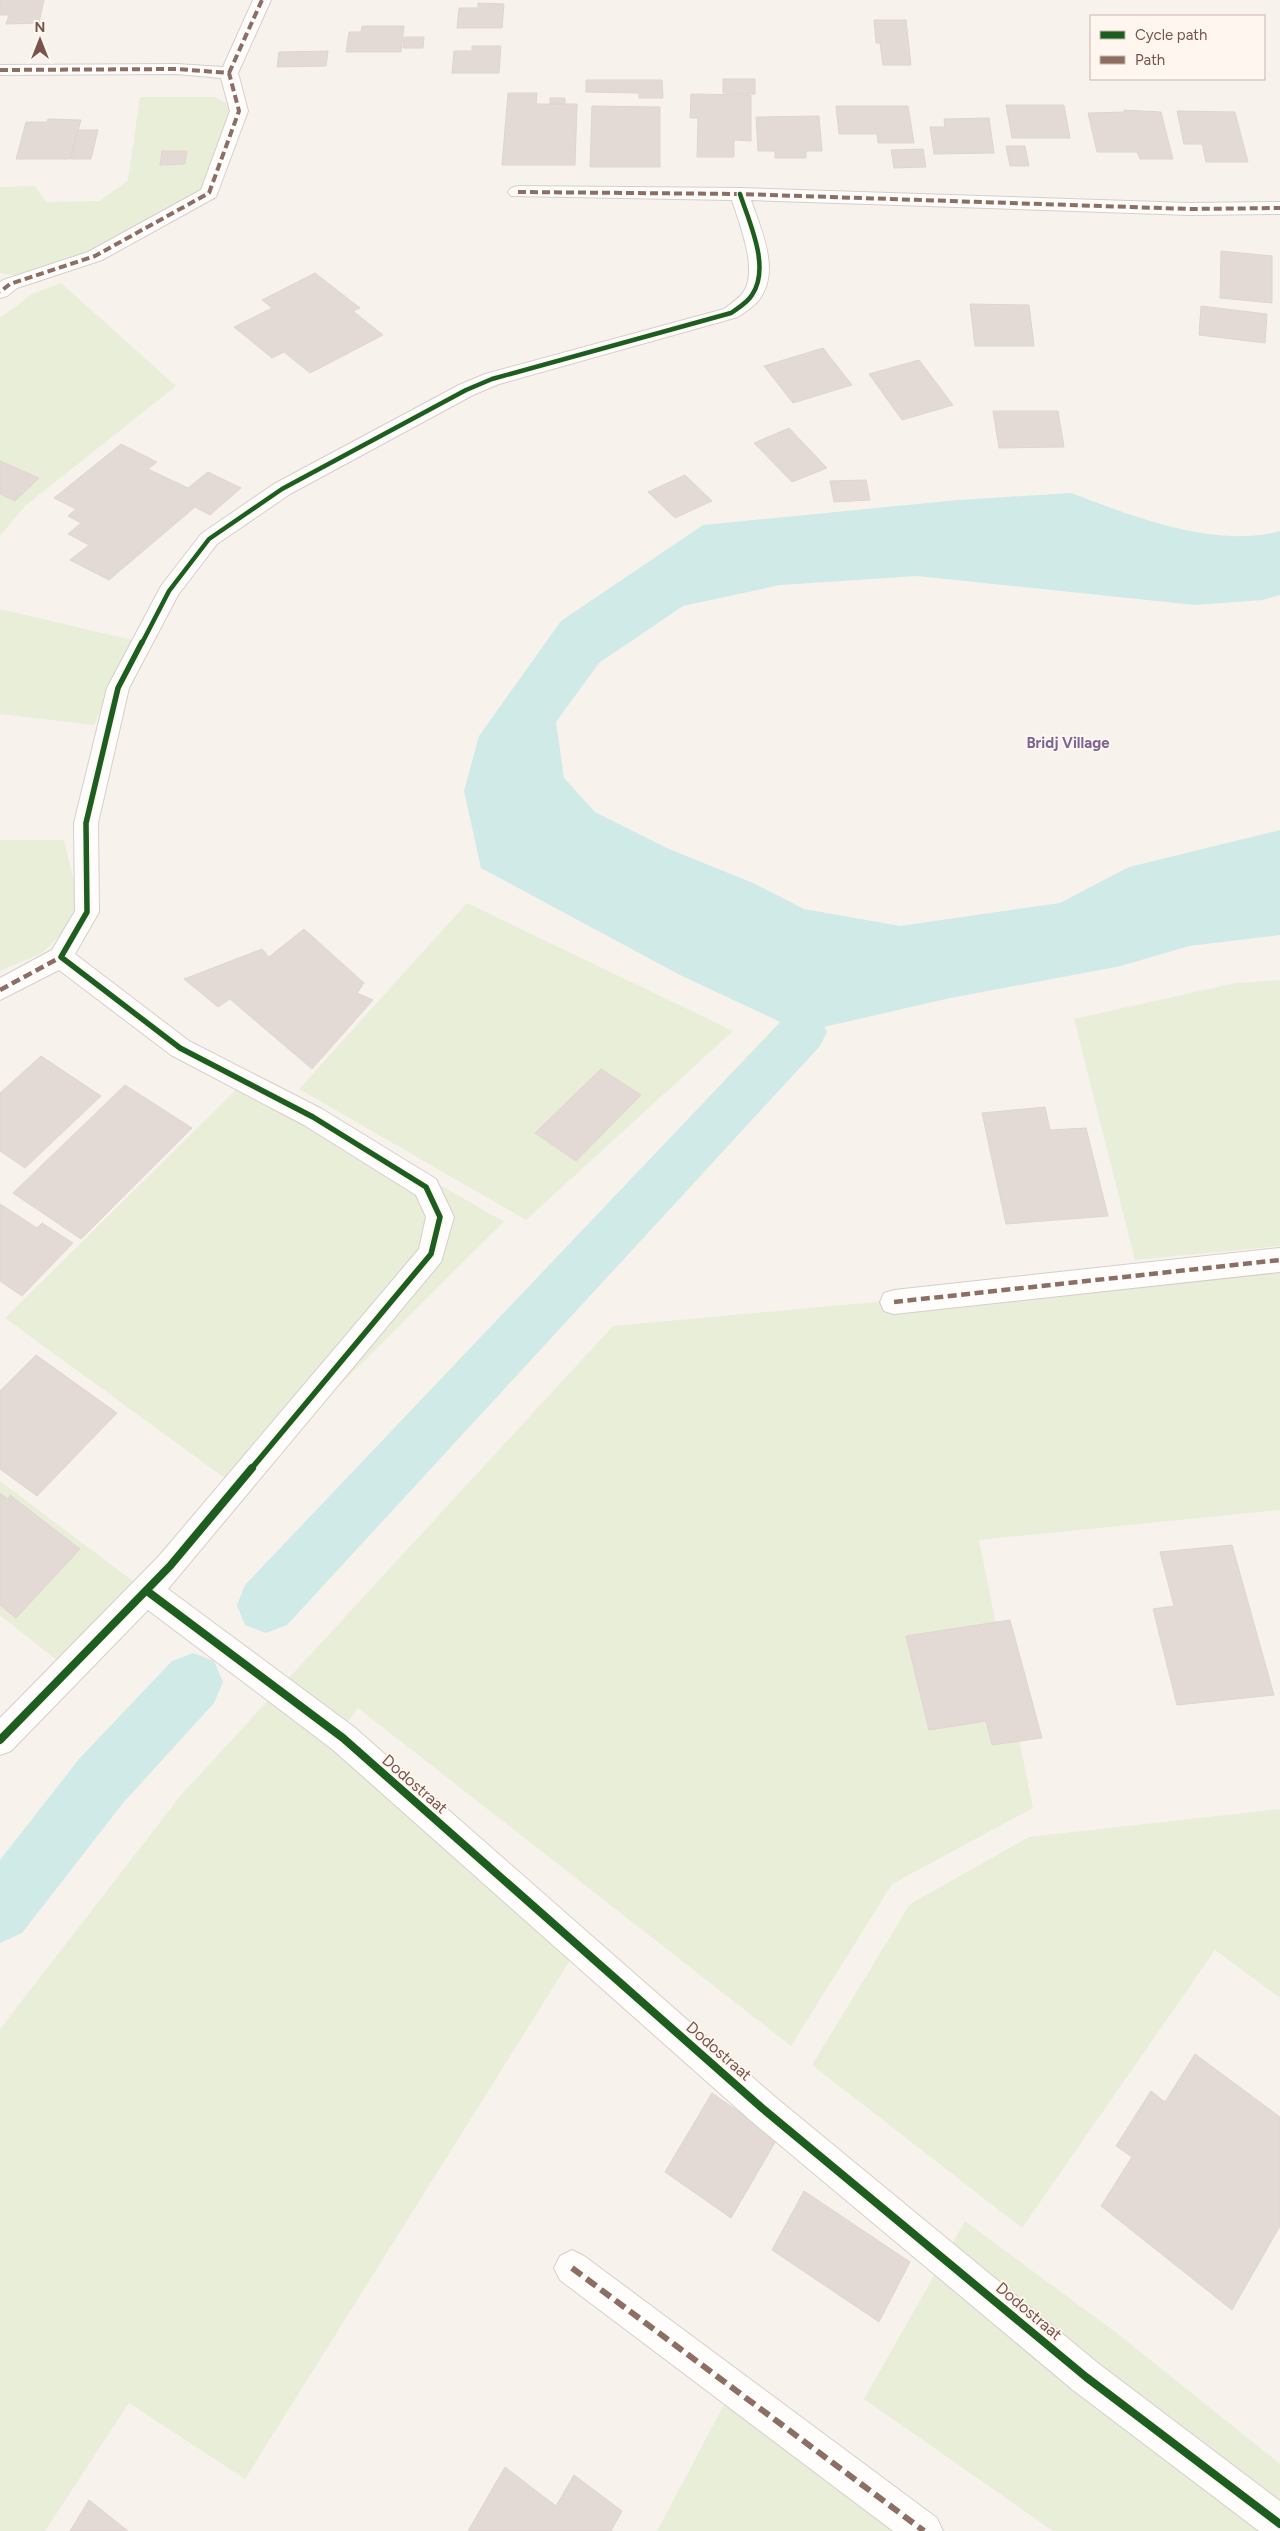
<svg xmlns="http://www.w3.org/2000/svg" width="1280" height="2531" font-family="Figtree,sans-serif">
<rect width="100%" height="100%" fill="#f8f2ed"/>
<path fill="#e8eed8" d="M 140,97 L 215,97 L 226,103 L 231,112 L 198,205 L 35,278 L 0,273 L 0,187 L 35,186 L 46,202 L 100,201 L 128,180 Z
M 61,283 L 176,386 L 25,506 L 0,536 L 0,318 L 32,294 Z
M 0,609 L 132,640 L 94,725 L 0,714 Z
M 0,840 L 64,840 L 78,899 L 71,925 L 42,953 L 0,971 Z
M 467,903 L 733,1031 L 526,1220 L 299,1089 Z
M 1280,980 L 1280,1246 L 1135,1260 L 1074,1019 L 1236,983 Z
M 251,1075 L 504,1222 L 237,1487 L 5,1318 Z
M 1280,1265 L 1280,1510 L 979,1540 L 1033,1808 L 892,1884 L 791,2046 L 358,1708 L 343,1728 L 586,1935 L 245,2479 L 129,2403 L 45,2531 L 0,2531 L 0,2029 L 181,1795 L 613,1326 Z
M 0,1481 L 138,1585 L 64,1666 L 0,1615 Z
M 1280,1809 L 1280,1998 L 1215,1950 L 1022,2228 L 812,2065 L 910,1904 L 1029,1837 Z
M 965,2221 L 1118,2334 L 1280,2464 L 1280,2531 L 1053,2531 L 864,2399 Z
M 735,2384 L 945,2531 L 657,2531 Z"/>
<path fill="#cfeae7" d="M 1071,493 C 1133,516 1213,549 1280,531 L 1280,595 L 1262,600 L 1195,605 L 917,576 L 780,585 L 683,606 L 599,663 L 556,722 L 564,778 L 595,812 L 669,849 L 753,883 L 804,909 L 900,926 L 1060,903 L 1129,867 L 1280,830 L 1280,935 L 1189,946 L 1121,966 L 950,998 L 802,1032 L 680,975 L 481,868 L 464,791 L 479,736 L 561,621 L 703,525 L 958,500 Z"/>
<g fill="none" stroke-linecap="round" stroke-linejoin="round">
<path fill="#cfeae7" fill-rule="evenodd" d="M 802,1012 L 820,1018 L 827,1032 L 820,1046 L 287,1625 L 266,1633 L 245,1625 L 237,1605 L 245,1585 L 784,1018 Z
M 193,1653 L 214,1661 L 223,1682 L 214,1703 L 123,1803 L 22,1933 L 0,1943 L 0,1860 L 79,1759 L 172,1661 Z"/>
</g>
<path fill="#e4dad5" stroke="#e1d4cf" d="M 0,0 L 44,0 L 39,23 L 6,24 L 9,15 L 0,15 Z
M 478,3 L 504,4 L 502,28 L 457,28 L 459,8 L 478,8 Z
M 874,20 L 906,20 L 911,65 L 883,65 L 880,43 L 876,43 Z
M 362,26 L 404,26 L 401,52 L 346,52 L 349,32 L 361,32 Z
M 404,37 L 424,37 L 423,48 L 403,48 Z
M 472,46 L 501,46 L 499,73 L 452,73 L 454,51 L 472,51 Z
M 328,51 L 326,66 L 277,67 L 279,52 Z
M 723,79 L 755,79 L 755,94 L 723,93 Z
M 586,80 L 662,80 L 663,98 L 639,98 L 639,93 L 586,92 Z
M 508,93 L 537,93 L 536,104 L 577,104 L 575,165 L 502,165 Z
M 691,94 L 751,95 L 751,141 L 734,140 L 734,157 L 697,157 L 698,118 L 690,118 Z
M 550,98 L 565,98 L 565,104 L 550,104 Z
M 1006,105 L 1064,105 L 1070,138 L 1012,138 Z
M 592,106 L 660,107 L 660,167 L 590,167 Z
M 836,106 L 908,106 L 914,143 L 878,143 L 877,134 L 839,134 Z
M 1124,110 L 1161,112 L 1173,159 L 1140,159 L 1137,152 L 1097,152 L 1088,113 L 1125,112 Z
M 1177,111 L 1235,112 L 1248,162 L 1206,162 L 1202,144 L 1184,144 Z
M 819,116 L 822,151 L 806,151 L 806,158 L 775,158 L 775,151 L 758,151 L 756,117 Z
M 989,118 L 994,153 L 934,154 L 930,127 L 945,127 L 944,119 Z
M 48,119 L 81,120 L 70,159 L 16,159 L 26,122 L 47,122 Z
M 78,130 L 98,130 L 91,159 L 71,159 Z
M 1006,146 L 1025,146 L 1029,166 L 1010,166 Z
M 923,149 L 926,167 L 894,168 L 891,150 Z
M 162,151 L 187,151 L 185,164 L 160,165 Z
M 1221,251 L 1272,256 L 1272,303 L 1220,298 Z
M 315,273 L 360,308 L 353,311 L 383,335 L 310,373 L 284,352 L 272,358 L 234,327 L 272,308 L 262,300 Z
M 970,304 L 1029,305 L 1034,346 L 975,346 Z
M 1201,306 L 1267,314 L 1265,343 L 1199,335 Z
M 823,348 L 852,385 L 793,403 L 764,366 Z
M 919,360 L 953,405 L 902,420 L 869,374 Z
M 993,411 L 1058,411 L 1064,447 L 999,448 Z
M 789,428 L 827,468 L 792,482 L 754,443 Z
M 121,444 L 157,462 L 148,469 L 188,488 L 208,472 L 241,488 L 210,515 L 195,507 L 109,580 L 70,560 L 89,545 L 68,534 L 81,523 L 68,516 L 76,509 L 54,498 Z
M 0,461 L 39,478 L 15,501 L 0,494 Z
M 685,475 L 712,501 L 675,518 L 648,492 Z
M 866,480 L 870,500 L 834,502 L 830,481 Z
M 304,929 L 364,983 L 357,993 L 373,1000 L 312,1069 L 230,999 L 218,1007 L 184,979 L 262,949 L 269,957 Z
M 41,1056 L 101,1096 L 25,1168 L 0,1151 L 0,1093 Z
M 601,1069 L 641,1095 L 576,1161 L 535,1133 Z
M 125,1085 L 192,1128 L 81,1239 L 13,1193 Z
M 1045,1107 L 1050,1130 L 1086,1128 L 1108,1216 L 1006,1224 L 982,1113 Z
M 0,1204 L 37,1228 L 42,1223 L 73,1243 L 22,1296 L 0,1281 Z
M 36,1355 L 117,1413 L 37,1496 L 0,1469 L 0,1391 Z
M 0,1493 L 8,1499 L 10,1495 L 80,1549 L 16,1618 L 0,1605 Z
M 1232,1545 L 1274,1695 L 1177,1705 L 1153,1609 L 1174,1606 L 1160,1552 Z
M 1010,1620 L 1042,1738 L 992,1745 L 986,1721 L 929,1730 L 906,1636 Z
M 1195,2054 L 1280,2117 L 1280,2226 L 1232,2310 L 1101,2206 L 1132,2157 L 1116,2146 L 1151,2091 L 1165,2102 Z
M 712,2093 L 777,2139 L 731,2218 L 665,2172 Z
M 804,2191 L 910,2262 L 879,2322 L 772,2250 Z
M 505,2467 L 556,2506 L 574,2475 L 622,2511 L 611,2531 L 468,2531 Z
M 89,2500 L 128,2531 L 70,2531 Z"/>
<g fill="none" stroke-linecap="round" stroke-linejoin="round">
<g stroke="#d7ceca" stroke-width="2">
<path id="minor" d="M 253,0 L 271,0 L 238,73 L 248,111 L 216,197 L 102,260 L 17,288 L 7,296 L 0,298 L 0,282 L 3,280 L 88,252 L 201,190 L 230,111 L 221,78 L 177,74 L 0,75 L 0,65 L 177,64 L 223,67 Z
M 518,186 L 740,188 L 1190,203 L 1280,202 L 1280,214 L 1190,215 L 751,200 C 761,230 781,271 759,300 C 753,307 745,312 738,317 L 499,384 L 473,395 L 290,494 L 217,544 L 178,595 L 129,688 L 98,823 L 99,912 L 75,954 L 189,1041 L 322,1109 L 436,1179 L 454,1217 L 441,1262 L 168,1589 L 354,1727 L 774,2096 L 1099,2364 L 1280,2501 L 1280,2531 L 1259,2531 L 1073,2390 L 750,2120 L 332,1749 L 148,1610 L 11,1751 L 0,1755 L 0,1718 L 159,1556 L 419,1249 L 426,1217 L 416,1195 L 304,1125 L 171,1055 L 59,970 L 0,1000 L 0,978 L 52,950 L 75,911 L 74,823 L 107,688 L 161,586 L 201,534 L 274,484 L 459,385 L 485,374 L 724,309 C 730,304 737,300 742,294 C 760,273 739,223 732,200 L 511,196 L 508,192 L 511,188 Z
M 1280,1248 L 1280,1272 L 894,1314 L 884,1311 L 880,1302 L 884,1293 L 894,1290 Z
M 572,2250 L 584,2256 L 937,2518 L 943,2531 L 893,2531 L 560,2280 L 554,2268 L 560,2256 Z"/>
</g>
<use href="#minor" fill="#fefdfc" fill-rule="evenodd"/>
<path stroke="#8d6e63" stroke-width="4" stroke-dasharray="8 4" stroke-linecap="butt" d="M 0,70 L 177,69 L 229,73 L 239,111 L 209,193 L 95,256 L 10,284 L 0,292
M 229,73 L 262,0
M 518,192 L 740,194 L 1190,209 L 1280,208"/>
<path stroke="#8d6e63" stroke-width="4.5" stroke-dasharray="9 4.5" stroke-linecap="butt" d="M 0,990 L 61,957
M 894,1302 L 1280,1260"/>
<path stroke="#8d6e63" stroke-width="6" stroke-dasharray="12 6" stroke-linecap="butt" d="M 572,2268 L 924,2531"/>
<g stroke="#fff6f0" stroke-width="7">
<path id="cycleway-far2" d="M 142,643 L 169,591 L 209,539 L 282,489 L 466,390 L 492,379 L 731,313 C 738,308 747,303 752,295 C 771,267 749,222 740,194"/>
</g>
<g stroke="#fff6f0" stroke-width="9">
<path id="cycleway-far1" d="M 142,642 L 118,688 L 86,823 L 87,912 L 61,957 L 180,1048 L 313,1117 L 426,1187 L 440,1217 L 431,1254 L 251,1469"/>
</g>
<g stroke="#fff6f0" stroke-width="11">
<path id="cycleway" d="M 147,1591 L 343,1738 L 762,2108 L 1086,2377 L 1280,2524
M 0,1740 L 170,1566 L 252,1468"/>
</g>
<use href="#cycleway-far2" stroke="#1b5e20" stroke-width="4.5"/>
<use href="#cycleway-far1" stroke="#1b5e20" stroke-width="5.5"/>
<use href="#cycleway" stroke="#1b5e20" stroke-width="8"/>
</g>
<g text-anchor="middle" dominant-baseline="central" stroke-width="4" stroke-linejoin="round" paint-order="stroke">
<g font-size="15" font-weight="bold" fill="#7b6593" stroke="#fff6f0">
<text x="1068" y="743">Bridj Village</text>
</g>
<g font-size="16" fill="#77554c" stroke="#fff6f0">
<text transform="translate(415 1784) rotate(41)">Dodostraat</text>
<text transform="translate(719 2051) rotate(41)">Dodostraat</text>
<text transform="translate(1029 2311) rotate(40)">Dodostraat</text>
</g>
</g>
<rect x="1090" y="15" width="175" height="65" fill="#fff6f0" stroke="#c9b6ae"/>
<rect x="1100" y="31" width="25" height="8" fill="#1b5e20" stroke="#c9b6ae"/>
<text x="1135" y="40" font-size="15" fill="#77554c">Cycle path</text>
<rect x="1100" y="56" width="25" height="8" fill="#8d6e63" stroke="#c9b6ae"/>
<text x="1135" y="65" font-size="15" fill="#77554c">Path</text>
<g transform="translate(40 40)" stroke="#fff6f0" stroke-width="4" paint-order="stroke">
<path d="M0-4L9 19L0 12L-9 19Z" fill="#77554c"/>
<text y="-8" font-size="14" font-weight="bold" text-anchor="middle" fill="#77554c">N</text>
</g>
</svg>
